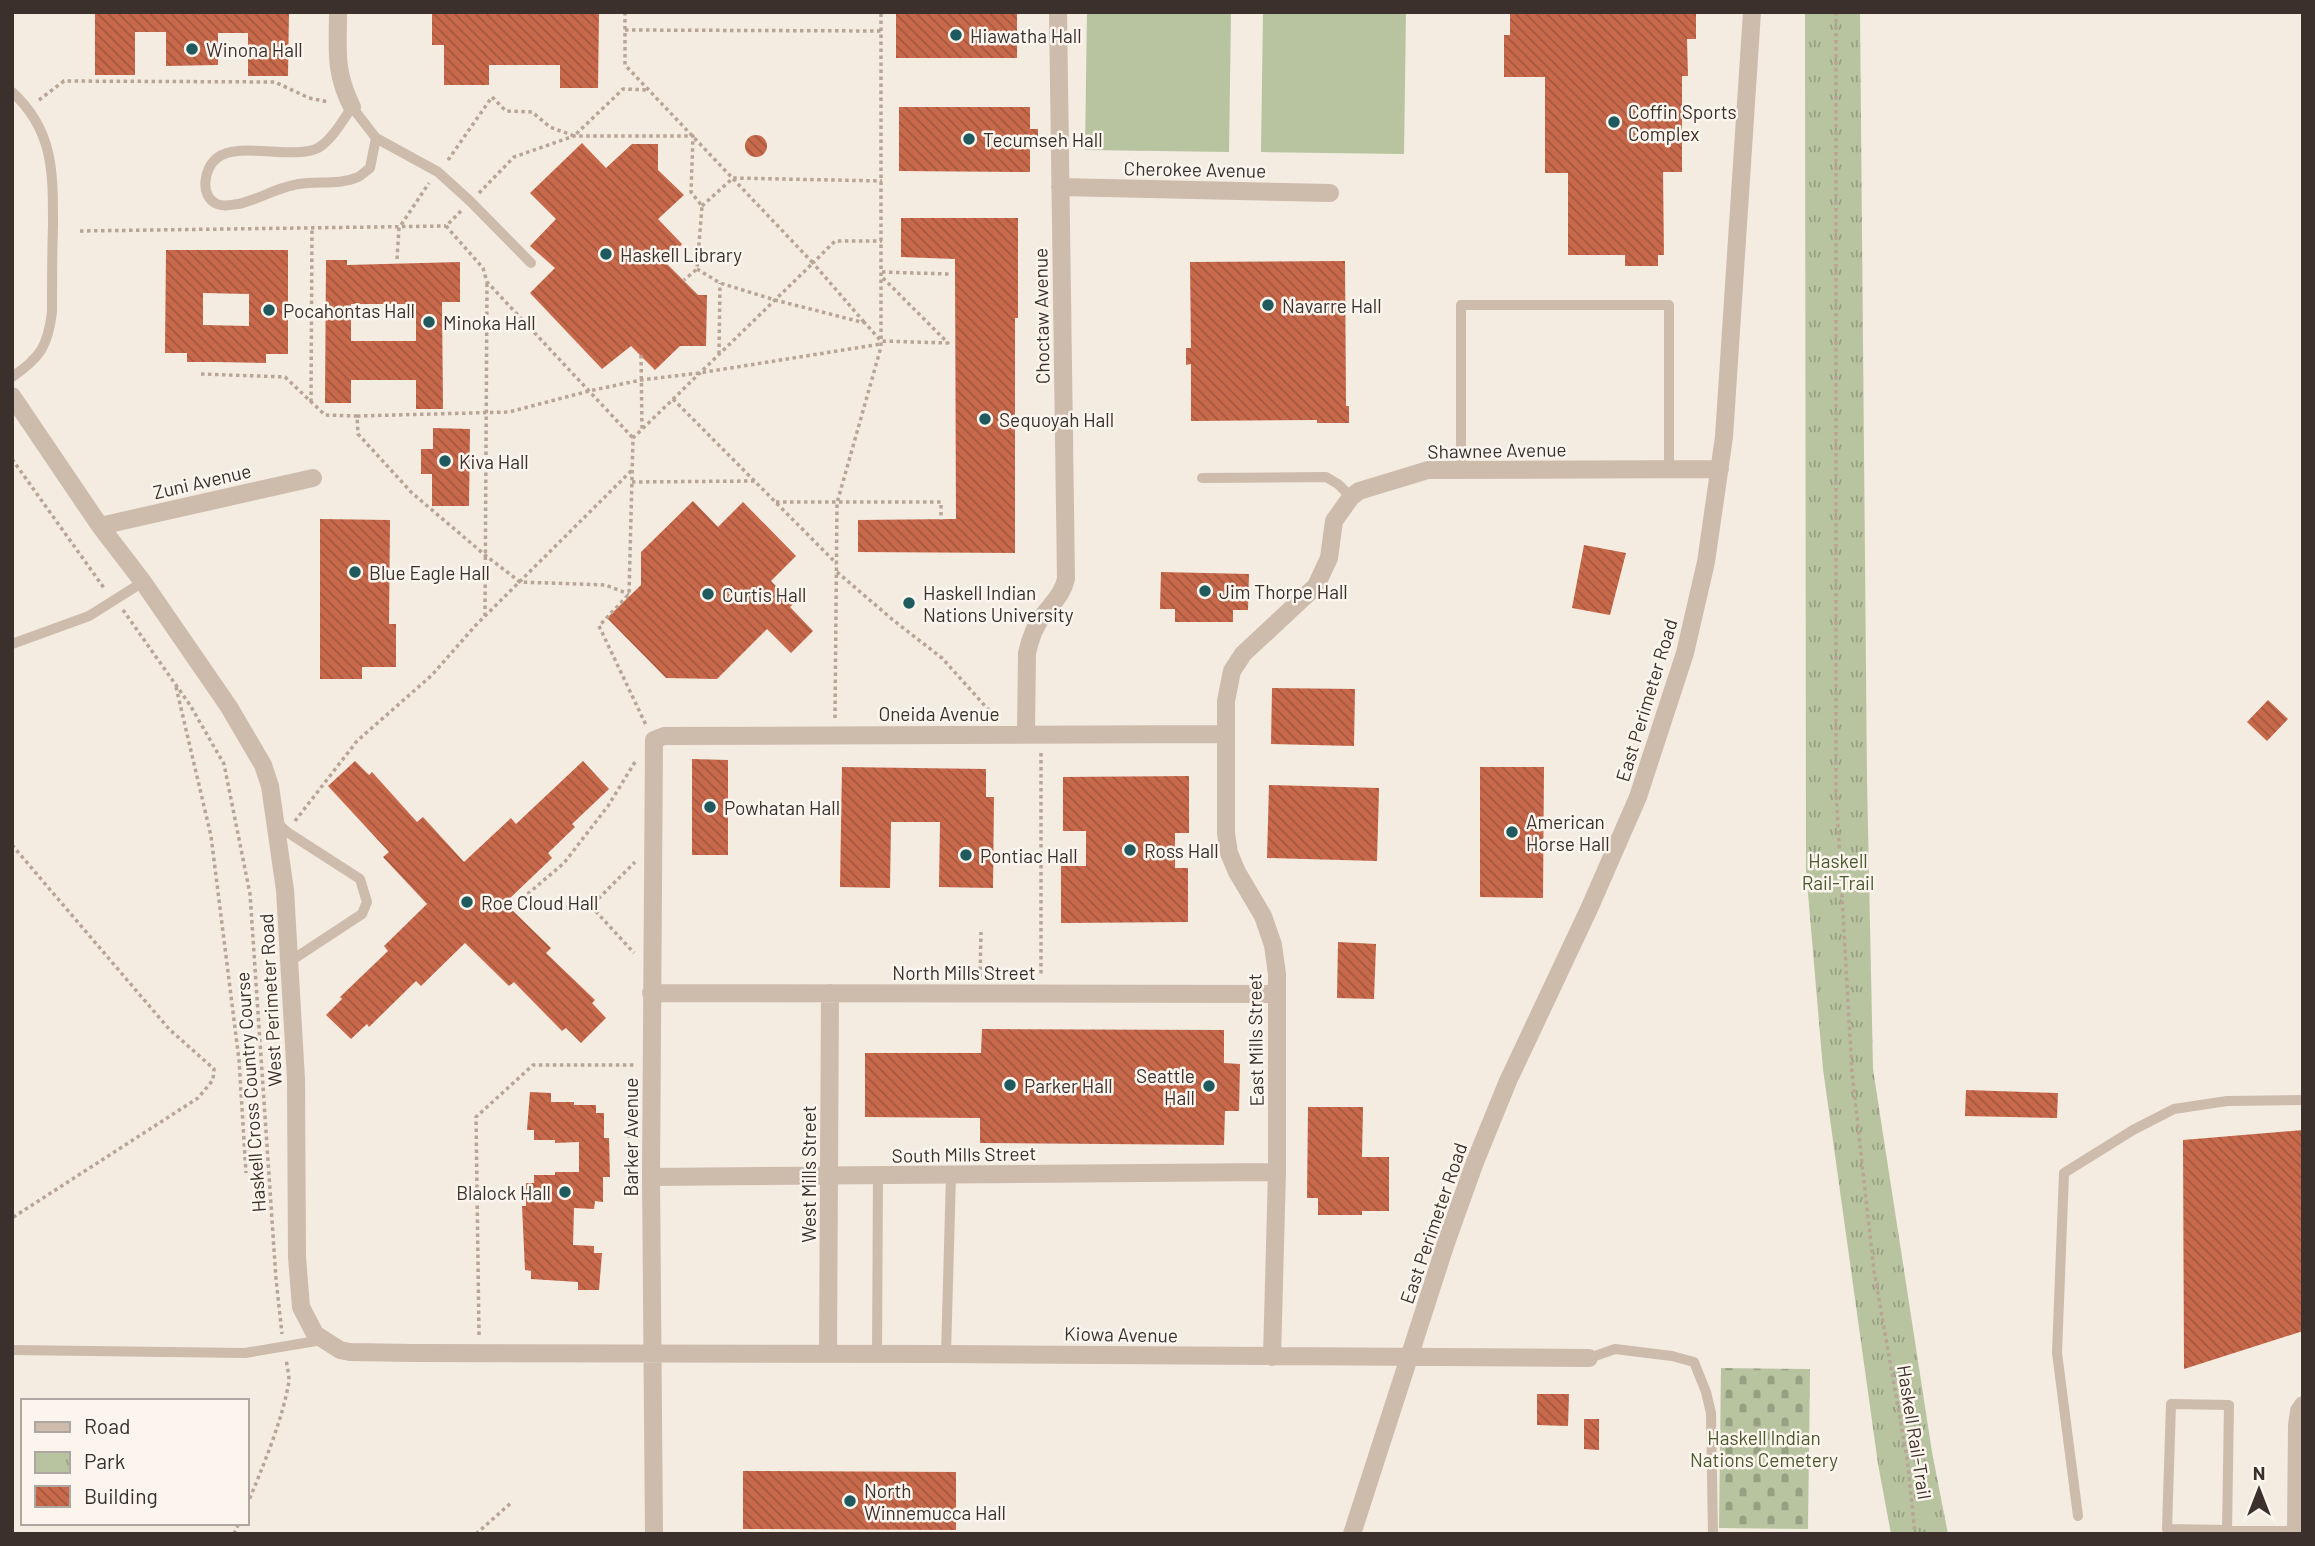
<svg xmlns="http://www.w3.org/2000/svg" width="2315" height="1546" font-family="Barlow,sans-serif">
<defs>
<pattern id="cemetery-stones" width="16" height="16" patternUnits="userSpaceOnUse" patternTransform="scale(1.75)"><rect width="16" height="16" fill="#b8c4a0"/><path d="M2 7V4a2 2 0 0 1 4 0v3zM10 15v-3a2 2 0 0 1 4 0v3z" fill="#97a083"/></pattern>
<pattern id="park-tufts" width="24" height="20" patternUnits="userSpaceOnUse" patternTransform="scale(1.75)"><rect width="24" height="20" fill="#b8c4a0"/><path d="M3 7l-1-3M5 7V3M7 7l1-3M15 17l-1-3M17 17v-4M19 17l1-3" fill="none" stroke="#97a083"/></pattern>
<pattern id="building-back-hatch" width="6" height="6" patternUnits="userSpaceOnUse" patternTransform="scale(1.75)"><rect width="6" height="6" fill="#c8694b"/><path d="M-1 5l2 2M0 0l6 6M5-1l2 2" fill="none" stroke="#a4573f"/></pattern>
</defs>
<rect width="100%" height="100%" fill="#f4ebe1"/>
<path fill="#b8c4a0" d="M 1087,12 L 1231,12 L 1229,152 L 1085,150 Z
M 1263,12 L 1406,12 L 1404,154 L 1261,152 Z"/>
<path fill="url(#cemetery-stones)" d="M 1721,1368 L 1810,1369 L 1808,1529 L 1719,1528 Z"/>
<path fill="url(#park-tufts)" d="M 1805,12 L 1860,12 L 1867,780 L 1873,1069 L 1932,1452 L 1948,1534 L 1891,1534 L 1878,1464 L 1823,1069 L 1806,870 Z"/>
<path fill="url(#building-back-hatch)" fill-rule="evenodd" d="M 95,12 L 289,12 L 288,76 L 248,76 L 248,33 L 218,33 L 218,65 L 166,66 L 166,32 L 135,32 L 135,75 L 95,75 Z
M 432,12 L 599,12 L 598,88 L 560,88 L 560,65 L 489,65 L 489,85 L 444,85 L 444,45 L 432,45 Z
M 896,12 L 1017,12 L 1017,58 L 896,58 Z
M 1510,12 L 1696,12 L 1696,39 L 1687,39 L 1688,76 L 1682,76 L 1682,172 L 1663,172 L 1664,255 L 1658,255 L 1658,266 L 1625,266 L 1625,255 L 1568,255 L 1568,173 L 1545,173 L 1545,77 L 1504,77 L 1504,35 L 1510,35 Z
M 899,107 L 1030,107 L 1030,129 L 1038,129 L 1038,149 L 1030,149 L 1030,172 L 899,171 Z
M745 146a11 11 0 1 1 22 0a11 11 0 1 1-22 0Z
M 582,143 L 606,168 L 632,144 L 658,144 L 658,170 L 684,195 L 658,219 L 682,244 L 666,263 L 698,295 L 707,295 L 706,346 L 680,346 L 655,370 L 631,346 L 602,369 L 530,293 L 555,268 L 530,246 L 556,219 L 530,193 Z
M 901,218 L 1018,218 L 1018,318 L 1015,318 L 1015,553 L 858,552 L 858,520 L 956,519 L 955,259 L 901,257 Z
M 166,250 L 288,250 L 288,354 L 266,354 L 266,363 L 216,362 L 187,362 L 187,353 L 165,353 ZM 203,293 L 249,294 L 249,326 L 203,325 Z
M 326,260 L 347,260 L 347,265 L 460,262 L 460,302 L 442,302 L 443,409 L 416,409 L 416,380 L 351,380 L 351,403 L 325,403 ZM 351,304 L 416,304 L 416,341 L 351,341 Z
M 1345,261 L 1346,406 L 1349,406 L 1349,423 L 1317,423 L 1317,420 L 1191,421 L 1191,364 L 1186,365 L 1186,348 L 1191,348 L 1190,262 Z
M 433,428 L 470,429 L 469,506 L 432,506 L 432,474 L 421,474 L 421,449 L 433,449 Z
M 693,501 L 718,527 L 743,502 L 796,556 L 771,581 L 793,604 L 790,607 L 813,631 L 791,653 L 767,629 L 717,679 L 666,678 L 607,618 L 641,585 L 641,552 Z
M 320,519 L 390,520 L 389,624 L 396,624 L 396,667 L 362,667 L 362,679 L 320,679 Z
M 1584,545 L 1626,553 L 1610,615 L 1572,608 Z
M 1161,572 L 1249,574 L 1248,610 L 1233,610 L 1233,622 L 1175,622 L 1175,609 L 1160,609 Z
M 1272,688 L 1355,689 L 1354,746 L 1271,744 Z
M 2268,700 L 2288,719 L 2267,741 L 2247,722 Z
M 692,759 L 728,760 L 728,855 L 692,855 Z
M 355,761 L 369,775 L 372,772 L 417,822 L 423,817 L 464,862 L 511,818 L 516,824 L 583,761 L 609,789 L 572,824 L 575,827 L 548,853 L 552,858 L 507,901 L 509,903 L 507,905 L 551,948 L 546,953 L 595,1000 L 592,1003 L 606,1018 L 581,1043 L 566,1028 L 562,1031 L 514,982 L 509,986 L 465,943 L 421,986 L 416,981 L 369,1027 L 367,1024 L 351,1039 L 326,1015 L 342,999 L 340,997 L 388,951 L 384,946 L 427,904 L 383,857 L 389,852 L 328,786 Z
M 842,767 L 986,769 L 986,797 L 994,797 L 993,888 L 939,887 L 940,822 L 891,822 L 890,888 L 840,887 Z
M 1480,767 L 1544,767 L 1543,898 L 1480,897 Z
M 1189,776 L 1189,833 L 1175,833 L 1175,868 L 1188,868 L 1188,922 L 1061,923 L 1061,866 L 1086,866 L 1086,831 L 1063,831 L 1063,777 Z
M 1269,785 L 1379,788 L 1377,861 L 1267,858 Z
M 1338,942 L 1376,944 L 1374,999 L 1337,998 Z
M 982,1029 L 1224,1030 L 1224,1063 L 1240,1064 L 1239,1111 L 1225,1111 L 1224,1145 L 980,1143 L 980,1118 L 865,1117 L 865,1053 L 981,1053 Z
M 1966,1090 L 2058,1093 L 2057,1118 L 1965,1116 Z
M 530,1092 L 551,1093 L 551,1102 L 574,1102 L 574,1105 L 596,1105 L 596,1113 L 604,1113 L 604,1138 L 609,1138 L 610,1177 L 603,1177 L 603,1202 L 595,1201 L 594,1209 L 574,1208 L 573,1245 L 594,1246 L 594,1253 L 602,1253 L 599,1290 L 578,1290 L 578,1282 L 531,1279 L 531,1271 L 525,1270 L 522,1206 L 526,1206 L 526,1183 L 534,1183 L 534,1175 L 555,1175 L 555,1172 L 579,1172 L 579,1142 L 555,1143 L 555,1140 L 534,1140 L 534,1130 L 527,1130 Z
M 1308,1107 L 1363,1107 L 1362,1157 L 1389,1157 L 1389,1211 L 1362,1211 L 1362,1215 L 1318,1215 L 1318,1198 L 1307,1198 Z
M 2303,1130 L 2303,1331 L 2184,1369 L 2183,1140 Z
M 1537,1394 L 1569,1394 L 1568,1426 L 1537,1425 Z
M 1584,1419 L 1599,1419 L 1599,1450 L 1584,1449 Z
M 743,1471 L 956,1472 L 956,1530 L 743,1529 Z"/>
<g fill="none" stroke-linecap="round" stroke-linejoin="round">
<path stroke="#b9a596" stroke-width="3.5" stroke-dasharray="3.5 3.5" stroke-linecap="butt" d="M 625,12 L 625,65 L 813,263 L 633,438 L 629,594 L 599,626 L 646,725
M 1836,12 L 1836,790 L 1852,1072 L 1874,1271 L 1907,1458 L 1915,1534
M 625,30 L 881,31
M 39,100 L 64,81 L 275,82 L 309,98 L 329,102
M 448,160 L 492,97 L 506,111 L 532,112 L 550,127 L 574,136 L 623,89 L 649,90
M 479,193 L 514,157 L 574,136 L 693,136 L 691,192 L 702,206 L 697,269 L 684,280
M 702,206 L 733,178 L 882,181
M 461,211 L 446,226 L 483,268 L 487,282 L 633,438
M 80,231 L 446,226
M 397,259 L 399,228 L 429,183
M 697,269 L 720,283 L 775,300 L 865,323 L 881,341 L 948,343 L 882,277
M 882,272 L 949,274
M 864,322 L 813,263 L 835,241 L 882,241
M 719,354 L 720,283
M 641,355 L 642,429
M 201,374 L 285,377 L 325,415 L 357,416 L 358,434 L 412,493 L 485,555 L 520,582 L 605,585 L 629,594
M 673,399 L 837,564
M 311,402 L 312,228
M 357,416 L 509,412 L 589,391 L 641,380 L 699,373 L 881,344
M 12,459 L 104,588
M 632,482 L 755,481
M 776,502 L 941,502 L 941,520
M 837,572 L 893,620 L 942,658 L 995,717
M 123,610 L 190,705 L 224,764 L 250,894 L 276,1279 L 282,1334
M 485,616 L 487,282
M 176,687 L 211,836 L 239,1060 L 246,1173
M 835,718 L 837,503 L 881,347 L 881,12
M 1041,753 L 1041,976
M 635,762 L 608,806 L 564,863 L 523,898 L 538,908 L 591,906 L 635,862
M 295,821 L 357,741 L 432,675 L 475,626 L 631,471
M 12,845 L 169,1029 L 214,1069 L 213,1080 L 198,1098 L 12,1218
M 591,906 L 634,953
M 980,977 L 981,932
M 633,1193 L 630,1188 L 629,1128 L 633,1122
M 479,1335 L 476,1117 L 533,1065 L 635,1065
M 247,1505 C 262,1469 283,1419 289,1381 C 289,1374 287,1366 286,1359
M 234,1534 L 239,1523
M 476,1534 L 512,1502"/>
<path stroke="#cdbbac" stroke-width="10" d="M 12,92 C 54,130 53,173 53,226 C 52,255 52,284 52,312 C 48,346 40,358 12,377
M 352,107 L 376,138 L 370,168 C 367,170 362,175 358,177 C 338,186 314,180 294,185 C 274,189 257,200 238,204 C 230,205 224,207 217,204 C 199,196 204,168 217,158 C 238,141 294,160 318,148 C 332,140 343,120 352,107 Z
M 376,138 L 438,172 L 470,201 L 531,263
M 1461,470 L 1461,305 L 1669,305 L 1669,469
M 1202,478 L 1326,477 L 1338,484 L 1351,497
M 12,644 L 89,616 L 143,582
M 275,821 L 287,832 L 360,879 L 367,902 L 362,914 L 289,962
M 12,1350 L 245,1353 L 322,1340
M 877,1354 L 878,1176
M 946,1354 L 951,1175
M 1589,1358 L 1615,1349 L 1672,1356 L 1694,1362 L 1706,1392 L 1711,1413 L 1713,1534
M 2078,1516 L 2057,1353 L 2064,1173 L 2133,1130 L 2174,1109 L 2227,1101 L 2303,1100
M 2227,1531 L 2229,1405 L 2171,1404 L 2167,1529 L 2296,1531"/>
<path stroke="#cdbbac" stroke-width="18" d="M 338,12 C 338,51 334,71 352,107
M 1060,187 L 1330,193
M 12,396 L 100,526 L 143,582 L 229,707 L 263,765 L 270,786 L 285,890 L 296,1079 L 297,1257 L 301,1307 L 315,1334 L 340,1350 L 350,1352 L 413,1353 L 946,1354 L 1589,1358
M 100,526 L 313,478
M 1026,733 L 1027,653 C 1030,640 1034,627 1042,617 C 1052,603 1062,596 1066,579 L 1058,12
M 651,993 L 1277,994
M 651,1177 L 1277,1172
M 828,1354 L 830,993
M 1272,1357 L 1277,1172 L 1277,974 L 1273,945 L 1263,916 L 1237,872 L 1229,853 L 1226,833 L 1226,701 L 1232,671 L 1243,654 L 1316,586 L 1329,558 L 1334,521 L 1351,497 L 1359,491 L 1428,470 L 1720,469
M 654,1534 L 651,1177 L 654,740 L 664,736 L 1226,734
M 1352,1534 L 1446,1243 L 1475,1162 L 1508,1081 L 1589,909 L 1638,797 L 1685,653 L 1706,562 L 1724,437 L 1752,12
M 2296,1534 L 2297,1425 L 2299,1411 L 2303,1405"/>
</g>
<g fill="#1f5a5e" stroke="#fbf5ee" stroke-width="2.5">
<circle cx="956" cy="35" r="7"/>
<circle cx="192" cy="49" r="7"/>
<circle cx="1614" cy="122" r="7"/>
<circle cx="969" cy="139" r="7"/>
<circle cx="606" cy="254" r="7"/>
<circle cx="1268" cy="305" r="7"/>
<circle cx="269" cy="310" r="7"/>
<circle cx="429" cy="322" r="7"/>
<circle cx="985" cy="419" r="7"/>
<circle cx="445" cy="461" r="7"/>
<circle cx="355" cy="572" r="7"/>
<circle cx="1205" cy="591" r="7"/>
<circle cx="708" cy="594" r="7"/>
<circle cx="909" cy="603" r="7"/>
<circle cx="710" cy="807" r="7"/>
<circle cx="1512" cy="832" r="7"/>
<circle cx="1130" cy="850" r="7"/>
<circle cx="966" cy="855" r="7"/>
<circle cx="467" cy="902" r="7"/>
<circle cx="1010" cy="1085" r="7"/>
<circle cx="1209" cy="1086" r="7"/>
<circle cx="565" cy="1192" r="7"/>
<circle cx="850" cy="1501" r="7"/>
</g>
<g text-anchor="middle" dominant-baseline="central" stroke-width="5" stroke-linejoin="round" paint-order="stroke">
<g font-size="19" fill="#3b302b" stroke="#fbf5ee" text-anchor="start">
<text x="970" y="35">Hiawatha Hall</text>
<text x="206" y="49">Winona Hall</text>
<text x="1628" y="111">Coffin Sports<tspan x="1628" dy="22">Complex</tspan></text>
<text x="983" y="139">Tecumseh Hall</text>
<text x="620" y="254">Haskell Library</text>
<text x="1282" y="305">Navarre Hall</text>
<text x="283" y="310">Pocahontas Hall</text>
<text x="443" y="322">Minoka Hall</text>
<text x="999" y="419">Sequoyah Hall</text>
<text x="459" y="461">Kiva Hall</text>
<text x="369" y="572">Blue Eagle Hall</text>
<text x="1219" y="591">Jim Thorpe Hall</text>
<text x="923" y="592">Haskell Indian<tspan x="923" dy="22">Nations University</tspan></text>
<text x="722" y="594">Curtis Hall</text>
<text x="724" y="807">Powhatan Hall</text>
<text x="1526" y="821">American<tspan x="1526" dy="22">Horse Hall</tspan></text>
<text x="1144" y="850">Ross Hall</text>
<text x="980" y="855">Pontiac Hall</text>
<text x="481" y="902">Roe Cloud Hall</text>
<text x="1195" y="1075" text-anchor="end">Seattle<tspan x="1195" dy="22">Hall</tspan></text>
<text x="1024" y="1085">Parker Hall</text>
<text x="551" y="1192" text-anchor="end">Blalock Hall</text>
<text x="864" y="1490">North<tspan x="864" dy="22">Winnemucca Hall</tspan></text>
</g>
<g font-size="19" fill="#3b302b" stroke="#fbf5ee">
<text transform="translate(1195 169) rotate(1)">Cherokee Avenue</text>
<text transform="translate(1041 316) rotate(-91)">Choctaw Avenue</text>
<text transform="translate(1497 450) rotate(-1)">Shawnee Avenue</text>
<text transform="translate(202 481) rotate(-13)">Zuni Avenue</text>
<text transform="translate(1646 700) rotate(-73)">East Perimeter Road</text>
<text x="939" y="713">Oneida Avenue</text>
<text x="964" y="972">North Mills Street</text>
<text transform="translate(270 1000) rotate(-93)">West Perimeter Road</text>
<text transform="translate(1255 1040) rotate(-91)">East Mills Street</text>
<text transform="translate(250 1092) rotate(-94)">Haskell Cross Country Course</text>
<text transform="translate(630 1137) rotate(-90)">Barker Avenue</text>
<text transform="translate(964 1154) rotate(-1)">South Mills Street</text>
<text transform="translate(808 1174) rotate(-90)">West Mills Street</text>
<text transform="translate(1433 1223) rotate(-71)">East Perimeter Road</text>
<text transform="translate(1121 1334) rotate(1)">Kiowa Avenue</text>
<text transform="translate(1915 1432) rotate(81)">Haskell Rail-Trail</text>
</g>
<g font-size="19" fill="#4a5a2e" stroke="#fbf5ee">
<text x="1838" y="860">Haskell<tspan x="1838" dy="22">Rail-Trail</tspan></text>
<text x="1764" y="1437">Haskell Indian<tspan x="1764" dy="22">Nations Cemetery</tspan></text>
</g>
</g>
<rect width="2315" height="1546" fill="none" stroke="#3b302b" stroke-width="28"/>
<rect x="21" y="1399" width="228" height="126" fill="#fbf5ee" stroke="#aea6a0" stroke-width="2"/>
<rect x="35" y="1422" width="35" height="10" fill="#cdbbac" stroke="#aea6a0" stroke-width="2"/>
<text x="84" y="1434" font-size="21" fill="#3b302b">Road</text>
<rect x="35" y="1452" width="35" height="21" fill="url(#park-tufts)" stroke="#aea6a0" stroke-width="2"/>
<text x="84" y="1469" font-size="21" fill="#3b302b">Park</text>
<rect x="35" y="1486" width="35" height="21" fill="url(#building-back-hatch)" stroke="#aea6a0" stroke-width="2"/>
<text x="84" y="1504" font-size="21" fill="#3b302b">Building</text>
<g transform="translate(2259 1490)" stroke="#fbf5ee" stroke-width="5" paint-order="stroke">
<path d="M0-5L12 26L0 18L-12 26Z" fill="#3b302b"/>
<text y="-10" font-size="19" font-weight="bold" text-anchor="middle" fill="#3b302b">N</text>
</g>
</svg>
